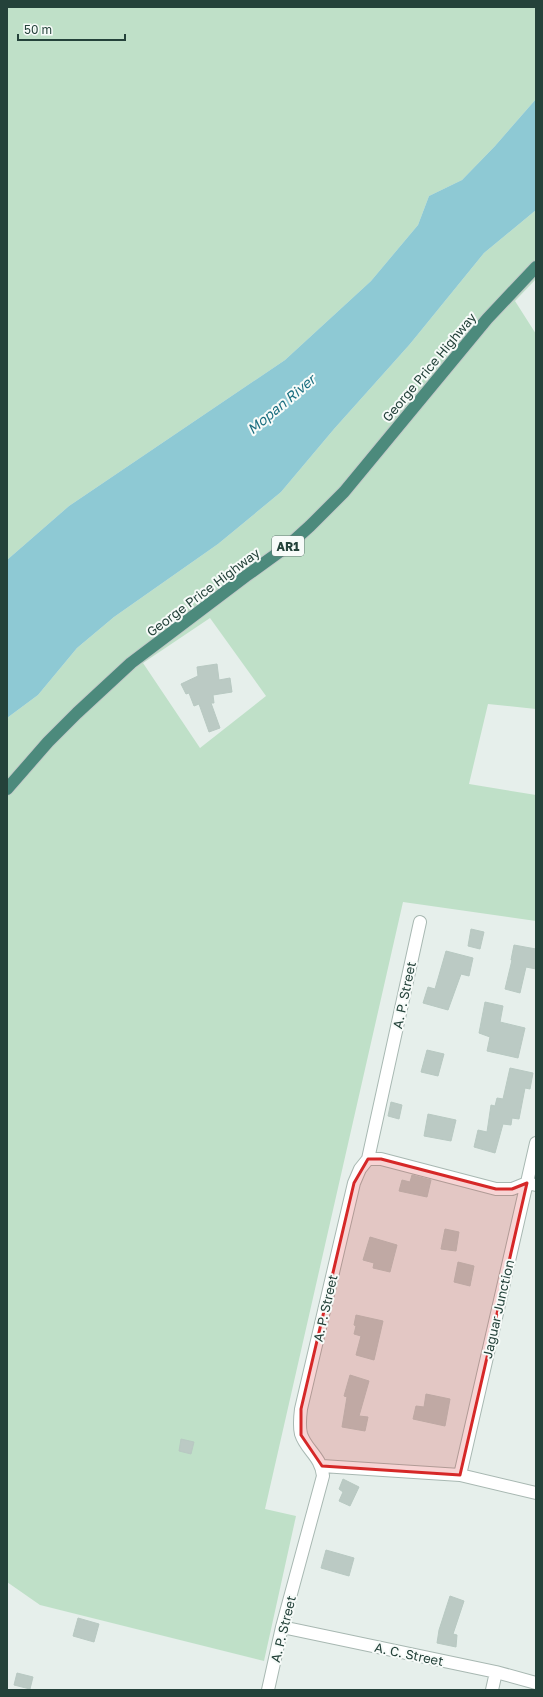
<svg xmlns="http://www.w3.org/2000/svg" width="543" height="1697" font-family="'Golos Text',sans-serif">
<rect width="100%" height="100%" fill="#e6efeb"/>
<path fill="#bfe0c8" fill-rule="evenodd" d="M 7,7 L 536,7 L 536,99 L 495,146 L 462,180 L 429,196 L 418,225 L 371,281 L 285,360 L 69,506 L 7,560 Z
M 536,210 L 536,279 L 515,301 L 536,334 L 536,709 L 488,704 L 469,784 L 536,795 L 536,921 L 403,902 L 265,1509 L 296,1516 L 264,1661 L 40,1605 L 7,1582 L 7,718 L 38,695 L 77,648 L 114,617 L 218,544 L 281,492 L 334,429 L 410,344 L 484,253 ZM 210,618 L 266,696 L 200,748 L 143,663 Z"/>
<path fill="#8ec9d4" d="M 536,99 L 536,210 L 484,253 L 410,344 L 334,429 L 281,492 L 218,544 L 114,617 L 77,648 L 38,695 L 7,718 L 7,560 L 69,506 L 285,360 L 371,281 L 418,225 L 429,196 L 462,180 L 495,146 Z"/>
<path fill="#bbcac4" stroke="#b8c9c2" d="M 217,664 L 219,680 L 230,678 L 232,692 L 213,695 L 214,703 L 211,703 L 220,728 L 209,732 L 199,704 L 194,706 L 189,693 L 186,694 L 181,684 L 198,676 L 197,667 Z
M 471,929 L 484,932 L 480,949 L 468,946 Z
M 514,945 L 536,949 L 536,969 L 526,967 L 520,993 L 505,989 L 512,960 L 511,960 Z
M 446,951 L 473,958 L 469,976 L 461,974 L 448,1010 L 423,1003 L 428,987 L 435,989 Z
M 485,1002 L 503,1006 L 500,1022 L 525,1028 L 518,1058 L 487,1051 L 490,1037 L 479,1033 Z
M 427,1050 L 444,1054 L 438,1076 L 421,1072 Z
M 510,1068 L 533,1073 L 530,1089 L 525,1088 L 519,1119 L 512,1118 L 511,1125 L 503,1124 L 495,1153 L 474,1147 L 478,1130 L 487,1132 L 491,1105 L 495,1106 L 497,1098 L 503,1099 Z
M 391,1102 L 402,1105 L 399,1119 L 388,1116 Z
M 428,1114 L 456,1120 L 451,1141 L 424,1136 Z
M 412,1175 L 431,1180 L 427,1197 L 399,1191 L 402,1180 L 410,1182 Z
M 445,1229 L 459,1232 L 456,1251 L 441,1249 Z
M 370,1237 L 397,1245 L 390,1272 L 373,1268 L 374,1263 L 363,1260 Z
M 458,1262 L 474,1266 L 470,1286 L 454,1282 Z
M 356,1315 L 383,1321 L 374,1360 L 356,1355 L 361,1336 L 354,1334 L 356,1326 L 354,1325 Z
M 350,1375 L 369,1381 L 359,1416 L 368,1417 L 365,1431 L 342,1427 L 347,1397 L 344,1396 Z
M 426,1394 L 450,1399 L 445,1426 L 413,1419 L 416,1406 L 424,1407 Z
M 181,1439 L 194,1442 L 191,1454 L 179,1451 Z
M 343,1479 L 359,1487 L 350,1506 L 339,1501 L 343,1492 L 339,1489 Z
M 326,1550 L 354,1558 L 349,1576 L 321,1568 Z
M 450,1596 L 464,1601 L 453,1634 L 457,1635 L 456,1647 L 437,1643 L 439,1630 Z
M 78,1618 L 99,1624 L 94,1642 L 73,1636 Z
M 17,1673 L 33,1677 L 30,1689 L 14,1685 Z"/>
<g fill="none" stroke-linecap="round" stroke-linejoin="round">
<g stroke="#a8b8b2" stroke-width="14">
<path id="minor" d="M 368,1159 L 381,1159 L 496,1189 L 512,1189 L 527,1183 L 536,1185
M 322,1466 L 460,1475 L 536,1493
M 460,1475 L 536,1143
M 282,1627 L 496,1672 L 536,1683
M 268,1690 L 282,1627 L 323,1476 C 321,1456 306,1450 301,1434 C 299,1426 300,1417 301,1409 L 354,1183 L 360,1169 L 368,1159 L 420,922
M 492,1690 L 496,1672"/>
</g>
<g stroke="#c2cac8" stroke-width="14">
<path id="trunk" d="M 7,789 L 48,742 L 77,713 L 131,663 L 246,576 L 289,545 L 310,526 L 344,492 L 487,319 L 536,267"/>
</g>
<use href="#minor" stroke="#fff" stroke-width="12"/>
<use href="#trunk" stroke="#4c8a7c" stroke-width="12"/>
</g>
<path fill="#d62828" fill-opacity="0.2" stroke="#d62828" stroke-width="3" stroke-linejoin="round" d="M 368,1159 L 381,1159 L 496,1189 L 512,1189 L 527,1183 L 460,1475 L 322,1466 L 301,1435 L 301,1409 L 354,1183 Z"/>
<g text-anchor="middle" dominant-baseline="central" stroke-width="4" stroke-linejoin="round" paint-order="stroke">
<rect fill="#f7fbf9" stroke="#637a73" stroke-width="1" x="272" y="536" width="32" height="20" rx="3"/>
<g font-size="12" font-weight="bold" fill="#24423a">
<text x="288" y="546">AR1</text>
</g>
<g font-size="13" fill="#24423a" stroke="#f7fbf9">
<text transform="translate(429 367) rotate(-50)">George Price Highway</text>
<text transform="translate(203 592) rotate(-37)">George Price Highway</text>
<text transform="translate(404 995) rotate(-78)">A. P. Street</text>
<text transform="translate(325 1308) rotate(-77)">A. P. Street</text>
<text transform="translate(498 1309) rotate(-77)">Jaguar Junction</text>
<text transform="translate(283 1629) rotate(-76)">A. P. Street</text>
<text transform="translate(409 1654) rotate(12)">A. C. Street</text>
</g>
<g font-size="14" font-style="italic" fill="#1c6f80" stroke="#f7fbf9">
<text transform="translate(281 404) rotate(-40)">Mopan River</text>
</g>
</g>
<rect width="543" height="1697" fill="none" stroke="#24423a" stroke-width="16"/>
<path d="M18 34v6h107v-6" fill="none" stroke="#24423a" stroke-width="2"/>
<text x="24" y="34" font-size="12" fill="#24423a" stroke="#f7fbf9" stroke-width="3" paint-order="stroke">50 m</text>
</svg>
